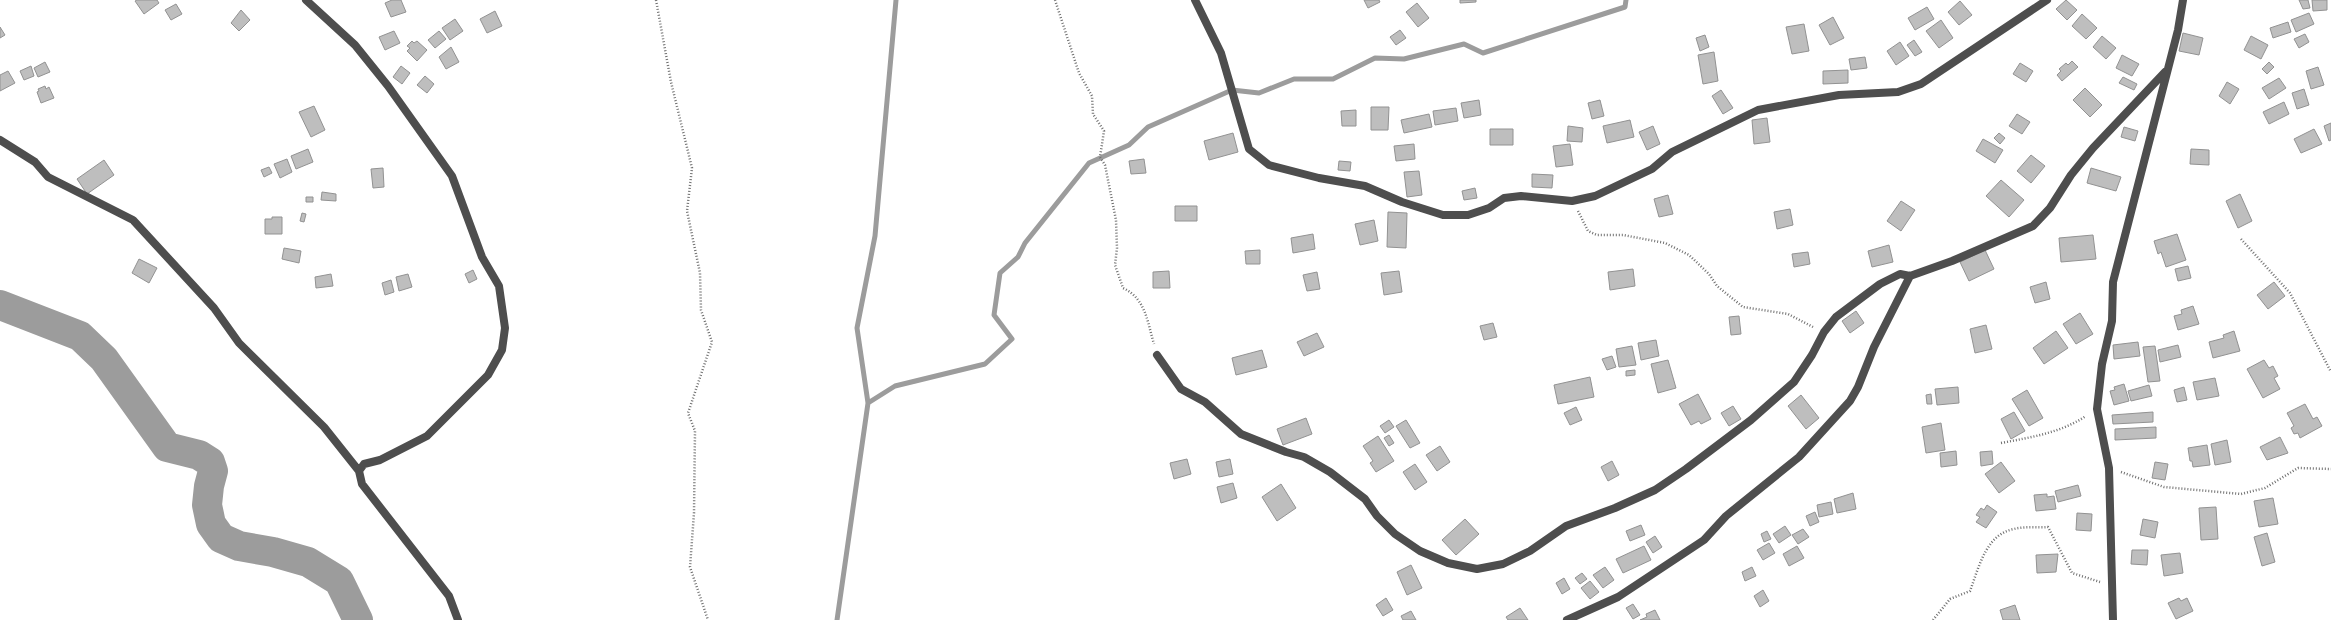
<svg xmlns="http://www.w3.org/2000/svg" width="2331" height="620" font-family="'Nunito Sans',sans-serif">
<rect width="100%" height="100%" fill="#fff"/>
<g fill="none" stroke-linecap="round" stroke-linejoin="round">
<path stroke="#9c9c9c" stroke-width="5" d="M 868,403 L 895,386 L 985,364 L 1012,339 L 994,315 L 1000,273 L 1018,257 L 1025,243 L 1089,163 L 1129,145 L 1148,127 L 1232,90 L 1259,93 L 1294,79 L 1333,79 L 1375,58 L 1404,59 L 1464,44 L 1483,53 L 1625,7 L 1626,0
M 837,620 L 868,403 L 857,328 L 875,236 L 896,0"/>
<path stroke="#9c9c9c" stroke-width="30" d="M 0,305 L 80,336 L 104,359 L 167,447 L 199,455 L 210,462 L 213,471 L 209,486 L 207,505 L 211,524 L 221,538 L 239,546 L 273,552 L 308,562 L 339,581 L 358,620"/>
</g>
<path fill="#bebebe" stroke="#929292" d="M 137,0 L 157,0 L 159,3 L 144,14 L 135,1 Z
M 392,0 L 401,0 L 406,12 L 391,17 L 385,3 Z
M 1364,0 L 1379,0 L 1380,2 L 1368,8 Z
M 1460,0 L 1476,0 L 1476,2 L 1460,3 Z
M 2066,0 L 2077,10 L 2067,20 L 2056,9 Z
M 2299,0 L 2308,0 L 2310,8 L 2303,9 Z
M 2312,0 L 2327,0 L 2327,10 L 2313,11 Z
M 1960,1 L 1972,15 L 1959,25 L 1948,12 Z
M 1417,3 L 1429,18 L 1418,27 L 1406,12 Z
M 176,4 L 182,14 L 171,20 L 165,10 Z
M 1927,7 L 1934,19 L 1915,30 L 1908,18 Z
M 241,10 L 250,20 L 239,31 L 231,23 Z
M 495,11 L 502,26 L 487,33 L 480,19 Z
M 2309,13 L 2314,24 L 2296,32 L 2291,20 Z
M 2082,14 L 2097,28 L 2086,39 L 2072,26 Z
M 1833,17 L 1844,38 L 1830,45 L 1819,25 Z
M 455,19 L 463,31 L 450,40 L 442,28 Z
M 1941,20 L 1953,38 L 1939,48 L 1926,31 Z
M 2288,22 L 2291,32 L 2273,38 L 2270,28 Z
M 1804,24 L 1809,51 L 1792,54 L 1786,27 Z
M 0,27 L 5,35 L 0,38 Z
M 1400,30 L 1406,38 L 1396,45 L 1390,37 Z
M 394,31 L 400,43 L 385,50 L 379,37 Z
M 439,31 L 446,39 L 435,48 L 428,40 Z
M 2183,33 L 2203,38 L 2199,55 L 2179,51 Z
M 2305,34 L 2309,42 L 2299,48 L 2294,39 Z
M 1705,35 L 1709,47 L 1700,51 L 1696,38 Z
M 2102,36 L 2116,48 L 2106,59 L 2093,47 Z
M 2251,36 L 2268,45 L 2261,59 L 2244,50 Z
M 1914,40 L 1922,52 L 1915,56 L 1907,45 Z
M 412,41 L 414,43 L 417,41 L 427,50 L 417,61 L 407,51 L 410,48 L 407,46 Z
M 1900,42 L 1909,56 L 1896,65 L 1887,51 Z
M 451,47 L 459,62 L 446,69 L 439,57 Z
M 1714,52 L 1718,81 L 1703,84 L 1698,55 Z
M 2122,55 L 2139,64 L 2132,76 L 2116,68 Z
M 1865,57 L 1867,68 L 1851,70 L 1849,59 Z
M 2072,61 L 2078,67 L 2062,81 L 2057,75 L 2061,71 L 2059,69 L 2066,63 L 2068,65 Z
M 45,62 L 50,72 L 38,77 L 34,68 Z
M 2269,62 L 2274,67 L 2267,74 L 2262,69 Z
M 2020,63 L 2033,71 L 2026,82 L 2013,74 Z
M 31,66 L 34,76 L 24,80 L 20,71 Z
M 401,66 L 410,73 L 402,84 L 393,77 Z
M 2318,67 L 2324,85 L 2311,89 L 2306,71 Z
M 1848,70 L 1848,83 L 1823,84 L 1823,71 Z
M 8,71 L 15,83 L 0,91 L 0,75 Z
M 425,76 L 434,84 L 427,93 L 417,85 Z
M 2123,77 L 2137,84 L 2134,90 L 2119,83 Z
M 2279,78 L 2286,88 L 2269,99 L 2262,88 Z
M 2227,82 L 2239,89 L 2230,104 L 2219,96 Z
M 45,86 L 46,89 L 49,87 L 54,98 L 41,103 L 37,92 L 39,91 L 38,89 Z
M 2085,88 L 2102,105 L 2090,117 L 2073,100 Z
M 2304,89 L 2309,105 L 2297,109 L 2292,93 Z
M 1721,90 L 1733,108 L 1723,114 L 1712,96 Z
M 1479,100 L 1481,115 L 1464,118 L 1461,103 Z
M 1600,100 L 1604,116 L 1592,119 L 1588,103 Z
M 2284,102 L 2289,114 L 2269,124 L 2263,112 Z
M 314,106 L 325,130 L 311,137 L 299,112 Z
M 1371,107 L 1389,107 L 1388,130 L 1371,130 Z
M 1456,108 L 1458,121 L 1435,125 L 1433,111 Z
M 1356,110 L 1356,126 L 1342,126 L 1341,111 Z
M 1429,114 L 1432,127 L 1404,133 L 1401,120 Z
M 2017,114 L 2030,122 L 2022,134 L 2009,126 Z
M 1767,118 L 1770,142 L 1754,144 L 1752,120 Z
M 1630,120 L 1634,137 L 1607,143 L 1603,126 Z
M 2331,123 L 2331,140 L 2329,141 L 2324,126 Z
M 1568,126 L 1583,128 L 1582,142 L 1567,141 Z
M 1653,126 L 1660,144 L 1647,150 L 1639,132 Z
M 2124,127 L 2138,131 L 2135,141 L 2121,137 Z
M 1490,129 L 1513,129 L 1513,145 L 1490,145 Z
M 2314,129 L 2322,144 L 2301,153 L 2294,139 Z
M 1233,133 L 1238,152 L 1209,160 L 1204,141 Z
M 1999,133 L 2005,138 L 2000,144 L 1994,138 Z
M 1983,139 L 2003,150 L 1995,163 L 1976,151 Z
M 1414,144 L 1415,159 L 1396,161 L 1394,146 Z
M 1570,144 L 1573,165 L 1556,167 L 1553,146 Z
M 308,149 L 313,162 L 296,169 L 291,156 Z
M 2191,149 L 2209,150 L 2209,165 L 2190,164 Z
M 2031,155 L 2045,166 L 2031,183 L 2017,171 Z
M 287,159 L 292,172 L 280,178 L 274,164 Z
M 1144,159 L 1146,173 L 1131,174 L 1129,161 Z
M 104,160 L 114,175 L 87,194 L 77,179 Z
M 1339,161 L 1351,162 L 1350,171 L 1338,170 Z
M 269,167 L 272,173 L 264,177 L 261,170 Z
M 383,168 L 384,187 L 373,188 L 371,169 Z
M 2091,168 L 2121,177 L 2116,191 L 2087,183 Z
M 1419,171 L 1422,195 L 1407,197 L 1404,172 Z
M 1532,174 L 1553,175 L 1552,188 L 1532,187 Z
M 2001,180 L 2024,200 L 2009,217 L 1986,196 Z
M 1475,188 L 1477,198 L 1464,200 L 1462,191 Z
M 322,192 L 336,194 L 336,201 L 321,200 Z
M 2240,194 L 2252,221 L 2238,228 L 2226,201 Z
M 1668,195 L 1673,214 L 1659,217 L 1654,199 Z
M 306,197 L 313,197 L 313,202 L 306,202 Z
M 1901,201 L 1915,210 L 1901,231 L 1887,221 Z
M 1175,206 L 1197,206 L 1197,221 L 1175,221 Z
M 1790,209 L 1793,225 L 1777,229 L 1774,212 Z
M 1388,212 L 1407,213 L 1406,248 L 1387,247 Z
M 302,213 L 306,214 L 304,222 L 300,221 Z
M 272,217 L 282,217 L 282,234 L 265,234 L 265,219 L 272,219 Z
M 1374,220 L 1378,241 L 1360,245 L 1355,224 Z
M 1313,234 L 1315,249 L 1293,253 L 1291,238 Z
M 2177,234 L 2186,260 L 2166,267 L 2161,252 L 2158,254 L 2154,241 Z
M 2093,235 L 2096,259 L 2061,262 L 2059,238 Z
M 1889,245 L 1893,262 L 1872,267 L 1868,251 Z
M 284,248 L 301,251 L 299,263 L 282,259 Z
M 1260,250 L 1260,264 L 1246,264 L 1245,251 Z
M 1985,250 L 1994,269 L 1969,281 L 1960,262 Z
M 1808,252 L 1810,264 L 1794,267 L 1792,254 Z
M 139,259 L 157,268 L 149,283 L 132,273 Z
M 2188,266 L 2191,278 L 2178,281 L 2175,269 Z
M 1633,269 L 1635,286 L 1610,290 L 1608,272 Z
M 473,270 L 477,279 L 469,283 L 465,274 Z
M 1169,271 L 1170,288 L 1153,288 L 1153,272 Z
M 1399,271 L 1402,292 L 1384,295 L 1381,273 Z
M 1317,272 L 1320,289 L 1307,291 L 1303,275 Z
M 331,274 L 333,286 L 316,288 L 315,277 Z
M 408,274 L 412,287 L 399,291 L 396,277 Z
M 391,280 L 394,292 L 385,295 L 382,283 Z
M 2046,282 L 2050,299 L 2035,303 L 2030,287 Z
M 2274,282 L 2285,296 L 2268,309 L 2257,295 Z
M 2193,306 L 2199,324 L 2178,330 L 2174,316 L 2182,314 L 2181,310 Z
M 1856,311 L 1864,323 L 1850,333 L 1842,321 Z
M 2080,313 L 2093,334 L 2076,344 L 2063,324 Z
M 1739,316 L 1741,334 L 1731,335 L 1729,317 Z
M 1493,323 L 1497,337 L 1484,340 L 1480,326 Z
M 1986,325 L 1992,349 L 1975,353 L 1970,329 Z
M 2056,331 L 2068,348 L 2044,364 L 2033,348 Z
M 2234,331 L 2240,351 L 2213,358 L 2209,342 L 2224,338 L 2223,335 Z
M 1317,333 L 1324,347 L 1304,356 L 1297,342 Z
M 1656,340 L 1659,356 L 1641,360 L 1638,343 Z
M 2138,342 L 2140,356 L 2114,359 L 2113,345 Z
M 2178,345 L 2181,357 L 2160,362 L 2158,350 Z
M 1632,346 L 1636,365 L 1619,367 L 1616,349 Z
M 2155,346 L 2160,381 L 2148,382 L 2143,347 Z
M 1262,350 L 1267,367 L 1236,375 L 1232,358 Z
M 1612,356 L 1616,367 L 1607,370 L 1602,359 Z
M 1668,360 L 1676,388 L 1658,393 L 1651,364 Z
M 2264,360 L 2269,368 L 2273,366 L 2278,376 L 2274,378 L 2280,389 L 2263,398 L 2247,369 Z
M 1635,370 L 1635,375 L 1626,376 L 1626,371 Z
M 1590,377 L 1594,397 L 1558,404 L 1554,385 Z
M 2215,378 L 2219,396 L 2197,400 L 2193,382 Z
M 2124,384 L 2129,401 L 2114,405 L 2110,391 L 2115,390 L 2114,387 Z
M 2149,385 L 2152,396 L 2131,401 L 2128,391 Z
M 1958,387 L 1959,403 L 1937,405 L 1935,389 Z
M 2184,387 L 2187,400 L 2177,402 L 2174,390 Z
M 2027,390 L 2043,418 L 2029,426 L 2012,399 Z
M 1698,394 L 1711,419 L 1701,424 L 1699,421 L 1691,425 L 1679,404 Z
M 1931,394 L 1932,404 L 1927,404 L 1926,395 Z
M 1801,395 L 1819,418 L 1806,429 L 1788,406 Z
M 2305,404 L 2313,419 L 2317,417 L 2322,426 L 2300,438 L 2298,433 L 2294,434 L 2291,428 L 2294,426 L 2287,413 Z
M 1733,406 L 1741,419 L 1729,426 L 1721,413 Z
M 1576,407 L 1582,420 L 1570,425 L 1564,413 Z
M 2014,412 L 2025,431 L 2011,439 L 2001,419 Z
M 2153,412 L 2153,422 L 2113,424 L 2112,415 Z
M 1306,418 L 1312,434 L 1283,445 L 1277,429 Z
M 1389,420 L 1394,427 L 1385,433 L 1380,426 Z
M 1406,420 L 1420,443 L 1410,448 L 1396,426 Z
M 1941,423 L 1945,450 L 1926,453 L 1922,427 Z
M 2156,427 L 2156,438 L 2115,440 L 2115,429 Z
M 1389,435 L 1394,443 L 1389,446 L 1384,438 Z
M 1378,436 L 1394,461 L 1376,472 L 1370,463 L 1373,461 L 1363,446 Z
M 2280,437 L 2288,453 L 2267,460 L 2260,447 Z
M 2227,440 L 2231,462 L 2215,465 L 2211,444 Z
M 2207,445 L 2210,465 L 2193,467 L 2192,461 L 2190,461 L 2188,448 Z
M 1440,446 L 1450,462 L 1437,471 L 1426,455 Z
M 1956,451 L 1957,465 L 1941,467 L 1940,453 Z
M 1992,451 L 1993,464 L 1981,466 L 1980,452 Z
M 1187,459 L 1191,474 L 1174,479 L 1170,463 Z
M 1230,459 L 1233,474 L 1219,477 L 1216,462 Z
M 1612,461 L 1619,475 L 1608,481 L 1601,467 Z
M 2001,462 L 2015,481 L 1999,493 L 1985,474 Z
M 2155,462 L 2168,464 L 2165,480 L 2152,478 Z
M 1415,464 L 1427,482 L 1415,490 L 1403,472 Z
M 1233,483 L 1237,498 L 1221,503 L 1217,487 Z
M 1281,484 L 1296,508 L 1277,521 L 1262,497 Z
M 2078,485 L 2081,496 L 2058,502 L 2055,491 Z
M 1853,493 L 1856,509 L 1837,513 L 1834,499 Z
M 2047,494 L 2047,497 L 2054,496 L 2056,509 L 2036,511 L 2034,495 Z
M 2273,498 L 2278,524 L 2259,527 L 2254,501 Z
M 1831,502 L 1833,514 L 1819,517 L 1817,505 Z
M 1987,505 L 1997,512 L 1986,528 L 1976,522 L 1980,517 L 1976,515 L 1981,508 L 1984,510 Z
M 2216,507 L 2218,539 L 2201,540 L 2199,508 Z
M 1815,512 L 1819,522 L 1810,526 L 1806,516 Z
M 2077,513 L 2092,514 L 2091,531 L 2076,530 Z
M 1465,519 L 1479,534 L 1456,555 L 1442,540 Z
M 2143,519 L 2158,522 L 2155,538 L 2140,535 Z
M 1641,525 L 1645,535 L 1630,541 L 1626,531 Z
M 1785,526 L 1791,535 L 1779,543 L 1773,534 Z
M 1803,529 L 1809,537 L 1798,544 L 1792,535 Z
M 1767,531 L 1771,539 L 1764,542 L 1761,534 Z
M 2267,533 L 2275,562 L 2262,566 L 2254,537 Z
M 1655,536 L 1662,547 L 1653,553 L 1646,542 Z
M 1769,543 L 1775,553 L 1763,560 L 1757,550 Z
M 1644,546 L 1651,560 L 1623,573 L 1616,559 Z
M 1797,546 L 1804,558 L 1789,566 L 1783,554 Z
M 2132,550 L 2148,550 L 2147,565 L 2131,564 Z
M 2180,553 L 2183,573 L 2164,576 L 2161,555 Z
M 2058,554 L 2056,572 L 2037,573 L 2036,555 Z
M 1411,565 L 1422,588 L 1407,595 L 1397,572 Z
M 1605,567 L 1614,580 L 1603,588 L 1593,575 Z
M 1752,567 L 1756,576 L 1745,581 L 1742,572 Z
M 1582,573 L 1587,579 L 1580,584 L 1575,578 Z
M 1564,578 L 1570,589 L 1562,594 L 1556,583 Z
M 1590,581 L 1599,592 L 1590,599 L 1581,588 Z
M 1763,590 L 1769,601 L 1760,607 L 1754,596 Z
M 1386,598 L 1393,610 L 1383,616 L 1376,605 Z
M 2179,598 L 2181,601 L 2187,598 L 2193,611 L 2176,619 L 2168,603 Z
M 1633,604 L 1640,615 L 1633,619 L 1626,608 Z
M 2015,605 L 2020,620 L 2003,620 L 2000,610 Z
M 1520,608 L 1528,620 L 1508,620 L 1506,617 Z
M 1655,610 L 1660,620 L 1640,620 L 1647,617 L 1646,614 Z
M 1411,611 L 1416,620 L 1403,620 L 1401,616 Z"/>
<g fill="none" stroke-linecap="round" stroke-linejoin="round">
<path stroke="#707070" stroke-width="2.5" stroke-dasharray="1 2" stroke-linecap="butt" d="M 656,0 L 671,82 L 692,168 L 687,211 L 700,273 L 701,310 L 712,342 L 688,413 L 695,431 L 694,513 L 690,567 L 708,620
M 1055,0 L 1079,73 L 1092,96 L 1093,114 L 1104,131 L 1100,157 L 1105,165 L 1116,220 L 1117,248 L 1115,265 L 1123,288 C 1146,299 1147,321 1154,344
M 1578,211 L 1588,231 L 1597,235 L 1623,235 L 1665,243 L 1689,255 L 1709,274 L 1717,286 L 1743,307 L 1788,314 L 1813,327
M 2241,239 L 2290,293 L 2331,372
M 2001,443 C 2032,437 2060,433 2086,416
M 2121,472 L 2164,487 L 2241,494 L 2265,488 L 2298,468 L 2331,469
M 1933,620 L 1950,599 L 1970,591 C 1979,567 1986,534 2014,529 C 2025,526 2038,528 2048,527 L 2072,573 L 2100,582"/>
<path stroke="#4e4e4e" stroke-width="8" d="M 306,0 L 355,45 L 388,86 L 452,176 L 482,257 L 499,286 L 505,328 L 502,350 L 488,375 L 427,436 L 380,460 L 364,464 L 359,471 L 362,484 L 449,596 L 458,620
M 1195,0 L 1221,53 L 1249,149 L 1269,165 L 1319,178 L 1365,186 L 1402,202 L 1443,215 L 1468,215 L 1489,208 L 1504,198 L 1521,196 L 1572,201 L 1595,196 L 1652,169 L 1672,152 L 1758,110 L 1839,95 L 1898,92 L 1921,84 L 2047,0
M 0,140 L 35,162 L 48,177 L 133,220 L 214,308 L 239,343 L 324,427 L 359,471
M 1157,355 L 1181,389 L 1205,402 L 1241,434 L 1286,452 L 1304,457 L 1330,472 L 1365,499 L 1377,516 L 1395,534 L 1420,551 L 1448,563 L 1477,569 L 1503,564 L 1530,551 L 1566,526 L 1615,508 L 1655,490 L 1686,469 L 1751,420 L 1794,382 L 1812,355 L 1824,332 L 1836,317 L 1880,284 L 1900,274 L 1910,276 L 1952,261 L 2033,226 L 2050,208 L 2071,175 L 2093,148 L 2165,72
M 1567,620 L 1618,597 L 1704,540 L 1726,516 L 1799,457 L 1850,401 L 1858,387 L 1874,347 L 1910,276
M 2113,620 L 2109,468 L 2097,409 L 2102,364 L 2112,321 L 2113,282 L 2178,30 L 2183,0"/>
</g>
</svg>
